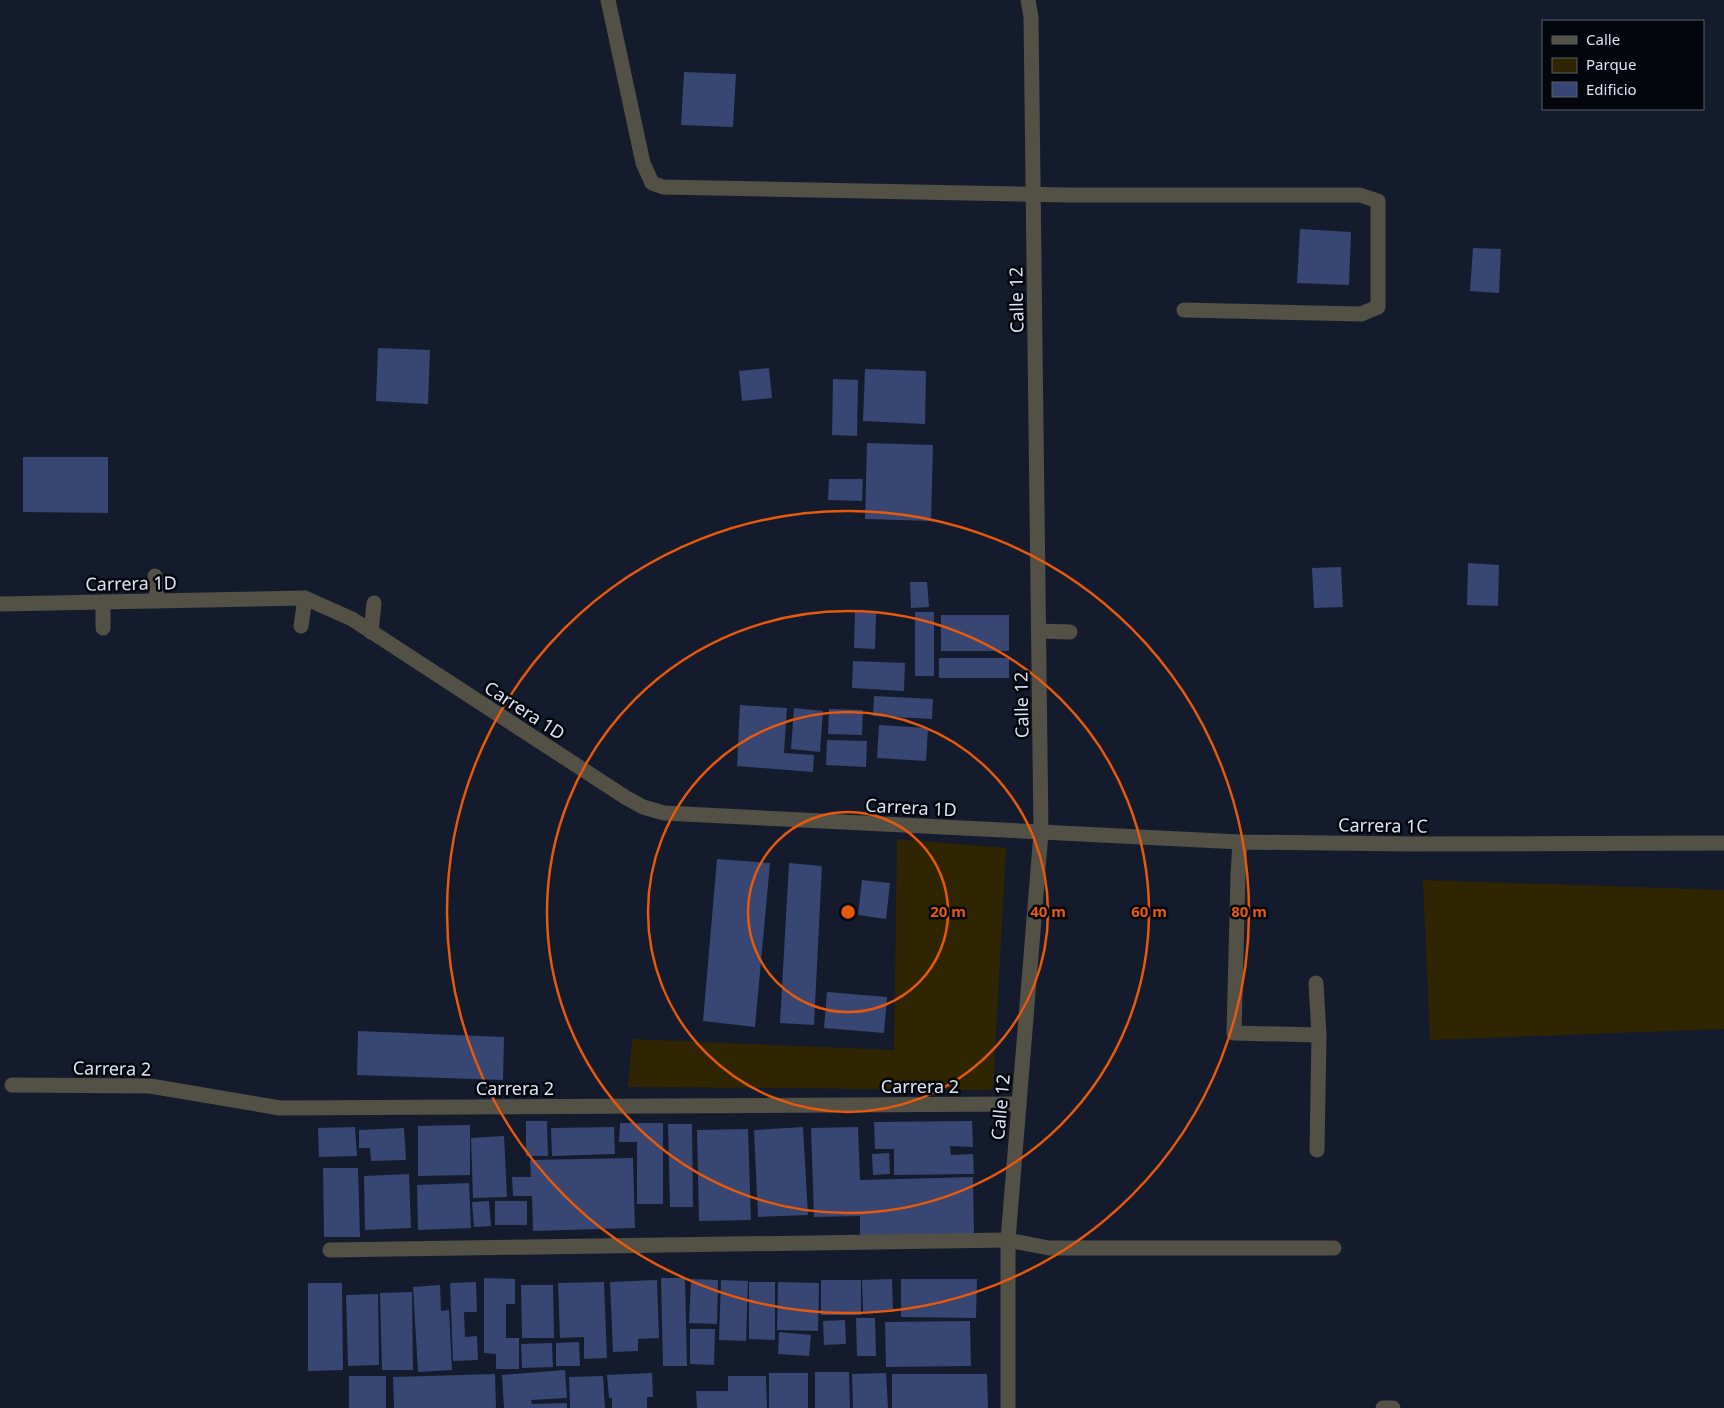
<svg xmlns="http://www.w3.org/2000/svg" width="1724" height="1408" font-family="'Noto Sans',sans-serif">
<rect width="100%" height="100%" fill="#141b2c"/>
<path fill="#302501" d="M 897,839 L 1006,848 L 993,1090 L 628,1087 L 632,1039 L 894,1050 Z
M 1423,880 L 1724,890 L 1724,1029 L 1430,1040 Z"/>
<path fill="#374673" d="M 684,72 L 736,74 L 733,127 L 681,125 Z
M 1300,229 L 1351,232 L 1349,285 L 1297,283 Z
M 1473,248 L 1501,249 L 1499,293 L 1470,291 Z
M 378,348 L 430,350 L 428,404 L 376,401 Z
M 769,368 L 772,398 L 742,401 L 739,371 Z
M 865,369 L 926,371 L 925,424 L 863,421 Z
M 833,379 L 858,380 L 857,436 L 832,435 Z
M 867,443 L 933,445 L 931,521 L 865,519 Z
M 23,457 L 108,457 L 108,513 L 23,512 Z
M 829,479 L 863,479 L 862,501 L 828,500 Z
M 1468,563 L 1499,565 L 1498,606 L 1467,605 Z
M 1341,567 L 1343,607 L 1314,608 L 1312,568 Z
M 910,582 L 927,582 L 929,607 L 911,608 Z
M 855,612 L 876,613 L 875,649 L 854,648 Z
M 915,612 L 934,612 L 934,676 L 915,676 Z
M 941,615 L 1009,615 L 1009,651 L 941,651 Z
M 939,658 L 1009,658 L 1009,678 L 939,678 Z
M 853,661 L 905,663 L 904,691 L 852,688 Z
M 874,696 L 933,699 L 932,719 L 873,716 Z
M 740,705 L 787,708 L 784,753 L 814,755 L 813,772 L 737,766 Z
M 794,708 L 823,711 L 820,752 L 791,749 Z
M 829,709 L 863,710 L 862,735 L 828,734 Z
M 879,725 L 928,728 L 926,761 L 877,758 Z
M 827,740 L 867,741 L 866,767 L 826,765 Z
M 717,859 L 770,863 L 755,1027 L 703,1021 Z
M 789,863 L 822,866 L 814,1025 L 780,1023 Z
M 862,880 L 890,883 L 886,919 L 858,915 Z
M 827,992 L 887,997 L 884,1033 L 824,1028 Z
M 358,1031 L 504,1037 L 503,1080 L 357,1075 Z
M 526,1121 L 547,1121 L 548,1156 L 526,1156 Z
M 972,1121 L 973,1147 L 950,1146 L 951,1155 L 973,1154 L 974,1174 L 894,1175 L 894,1149 L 875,1149 L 874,1122 Z
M 620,1123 L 663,1123 L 663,1204 L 637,1204 L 637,1142 L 619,1142 Z
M 668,1124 L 692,1124 L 693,1207 L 670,1207 Z
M 470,1125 L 470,1175 L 418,1176 L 418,1126 Z
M 355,1127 L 357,1156 L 319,1157 L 318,1128 Z
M 614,1127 L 615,1154 L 552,1156 L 551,1128 Z
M 803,1127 L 808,1215 L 758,1217 L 754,1130 Z
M 858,1127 L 860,1180 L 973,1177 L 974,1236 L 860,1237 L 860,1216 L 814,1217 L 811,1128 Z
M 404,1128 L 406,1160 L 371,1161 L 370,1148 L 359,1148 L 359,1130 Z
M 748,1129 L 751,1220 L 699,1221 L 697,1130 Z
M 504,1136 L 507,1197 L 473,1198 L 471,1138 Z
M 889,1153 L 890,1174 L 873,1175 L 872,1154 Z
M 633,1158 L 635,1228 L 533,1231 L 532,1196 L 513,1196 L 512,1177 L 531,1177 L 530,1160 Z
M 323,1168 L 358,1168 L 360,1237 L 324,1237 Z
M 409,1174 L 411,1228 L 365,1230 L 364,1176 Z
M 469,1183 L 471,1228 L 418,1230 L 417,1185 Z
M 489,1201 L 491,1226 L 474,1227 L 472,1202 Z
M 495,1201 L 527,1201 L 527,1225 L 495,1225 Z
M 484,1278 L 515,1279 L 515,1304 L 506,1304 L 506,1338 L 519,1338 L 519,1369 L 496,1369 L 496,1354 L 484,1353 Z
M 661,1278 L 685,1278 L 687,1366 L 663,1366 Z
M 691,1279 L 718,1280 L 717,1324 L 689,1323 Z
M 892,1279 L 893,1312 L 863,1312 L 862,1280 Z
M 901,1279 L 977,1279 L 976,1318 L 901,1317 Z
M 657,1280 L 659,1338 L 638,1339 L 638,1351 L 613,1352 L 610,1282 Z
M 721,1280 L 748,1281 L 746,1341 L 719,1340 Z
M 821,1280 L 861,1280 L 861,1315 L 821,1315 Z
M 476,1282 L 477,1312 L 464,1312 L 465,1337 L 477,1336 L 478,1360 L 453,1361 L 450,1283 Z
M 604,1282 L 607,1358 L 584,1359 L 584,1337 L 560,1338 L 558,1283 Z
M 749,1282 L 775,1282 L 775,1340 L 749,1339 Z
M 778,1282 L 819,1283 L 818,1331 L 777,1330 Z
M 308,1283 L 342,1283 L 343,1370 L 308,1371 Z
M 440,1285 L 441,1311 L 449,1310 L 452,1370 L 418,1372 L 413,1287 Z
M 521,1285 L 553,1285 L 554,1338 L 522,1338 Z
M 412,1292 L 413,1370 L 382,1370 L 380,1293 Z
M 378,1294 L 379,1365 L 348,1366 L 346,1295 Z
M 856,1318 L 875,1318 L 876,1356 L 857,1356 Z
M 845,1320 L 846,1344 L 824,1345 L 823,1321 Z
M 970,1321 L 971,1366 L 886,1367 L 885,1322 Z
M 690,1329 L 715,1329 L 714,1365 L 690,1364 Z
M 779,1332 L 811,1335 L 809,1356 L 778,1354 Z
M 579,1342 L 580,1366 L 556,1366 L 556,1343 Z
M 552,1343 L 553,1367 L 522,1368 L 521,1344 Z
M 565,1370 L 567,1398 L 531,1400 L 532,1404 L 567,1403 L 567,1408 L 504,1408 L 502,1375 Z
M 815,1372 L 849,1372 L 850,1408 L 815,1408 Z
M 652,1373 L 653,1397 L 647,1397 L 647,1408 L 612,1408 L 612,1398 L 609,1398 L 607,1375 Z
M 769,1373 L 808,1373 L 808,1408 L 769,1408 Z
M 886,1373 L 888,1408 L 853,1408 L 852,1374 Z
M 495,1374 L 496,1408 L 394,1408 L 393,1377 Z
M 892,1374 L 987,1374 L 988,1408 L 892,1408 Z
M 349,1376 L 386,1376 L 386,1408 L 349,1408 Z
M 603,1376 L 605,1408 L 570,1408 L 569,1377 Z
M 728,1376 L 766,1376 L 767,1408 L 697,1408 L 696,1391 L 728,1391 Z"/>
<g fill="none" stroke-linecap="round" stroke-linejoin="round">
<path stroke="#535046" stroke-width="15" d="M 608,0 L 643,163 L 652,183 L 663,187 L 1068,195 L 1360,195 L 1378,201 L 1378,307 L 1361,314 L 1184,310
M 155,576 L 157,601
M 301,626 L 305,598
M 103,628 L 103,602
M 1039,631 L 1070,632
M 371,632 L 374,603
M 1238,875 L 1234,1033 L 1319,1035 L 1317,1150
M 1316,983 L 1319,1035
M 1008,1240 L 1049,1248 L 1334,1248"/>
<path stroke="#535046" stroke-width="15" d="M 0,604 L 305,598 L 352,619 L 625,797 L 643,807 L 664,813 L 1240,842 L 1410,844 L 1724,843
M 1238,875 L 1240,842
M 12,1085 L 150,1086 L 280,1108 L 1019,1104
M 330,1250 L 1008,1240
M 1383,1408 L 1393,1408"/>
<path stroke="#535046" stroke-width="15" d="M 1008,1408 L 1008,1240 L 1041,833 L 1031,17 L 1028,0"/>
</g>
<g fill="none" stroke="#e8590c" stroke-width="2.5">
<circle cx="848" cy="912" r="100"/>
<circle cx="848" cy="912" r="200"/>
<circle cx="848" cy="912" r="301"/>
<circle cx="848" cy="912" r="401"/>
</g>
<g text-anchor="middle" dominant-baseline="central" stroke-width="5" stroke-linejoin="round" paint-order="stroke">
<g font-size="18" fill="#dde2ef" stroke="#04060d">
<text transform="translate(1016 300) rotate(-91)">Calle 12</text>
<text transform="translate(131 583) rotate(-1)">Carrera 1D</text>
<text transform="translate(1021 705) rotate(-91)">Calle 12</text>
<text transform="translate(525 710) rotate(33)">Carrera 1D</text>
<text transform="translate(911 807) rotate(3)">Carrera 1D</text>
<text transform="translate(1383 825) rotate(1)">Carrera 1C</text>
<text transform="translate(112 1068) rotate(1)">Carrera 2</text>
<text x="920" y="1086">Carrera 2</text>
<text x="515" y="1088">Carrera 2</text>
<text transform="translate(1000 1107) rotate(-85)">Calle 12</text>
</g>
</g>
<circle cx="848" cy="912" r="8" fill="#e8590c" stroke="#04060d" stroke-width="2.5"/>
<g font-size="15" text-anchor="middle" font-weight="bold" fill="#e8590c" stroke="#04060d" stroke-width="5" stroke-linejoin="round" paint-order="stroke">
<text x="948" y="917">20 m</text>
<text x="1048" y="917">40 m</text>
<text x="1149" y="917">60 m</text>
<text x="1249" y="917">80 m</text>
</g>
<rect x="1542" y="20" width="162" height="90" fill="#04060d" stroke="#5b5e67"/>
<rect x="1552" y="36" width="25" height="8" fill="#535046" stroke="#5b5e67"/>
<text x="1586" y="45" font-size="15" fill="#dde2ef">Calle</text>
<rect x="1552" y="58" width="25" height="15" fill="#302501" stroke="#5b5e67"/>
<text x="1586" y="70" font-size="15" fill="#dde2ef">Parque</text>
<rect x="1552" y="82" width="25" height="15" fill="#374673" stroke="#5b5e67"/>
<text x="1586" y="95" font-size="15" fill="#dde2ef">Edificio</text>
</svg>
